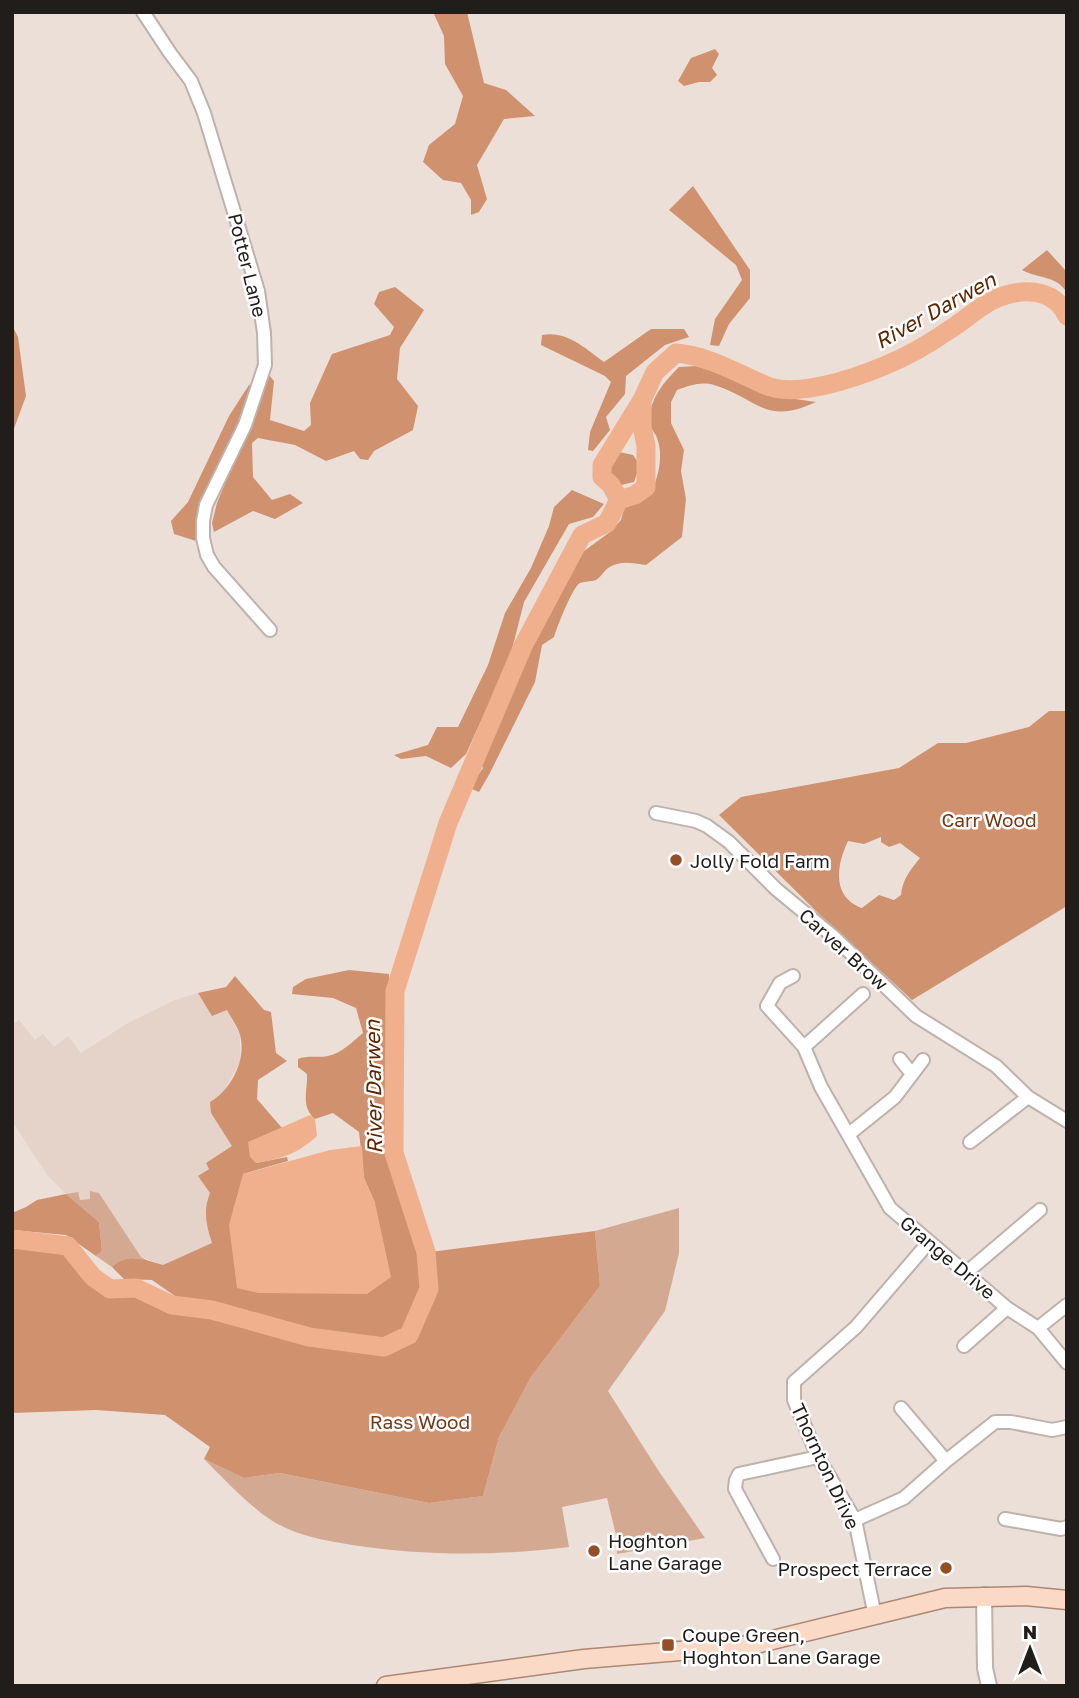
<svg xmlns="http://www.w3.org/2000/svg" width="1079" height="1698" font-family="'Golos Text',sans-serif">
<rect width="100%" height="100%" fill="#ebdfd8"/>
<path fill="#e5d2c8" d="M 198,993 L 204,1002 L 227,1010 L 240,1035 L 240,1062 L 211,1113 L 233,1146 L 207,1163 L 209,1168 L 198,1176 L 210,1193 L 212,1243 L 163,1265 L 141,1257 L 99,1193 L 90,1191 L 91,1199 L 79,1201 L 78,1192 L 66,1194 L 48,1176 L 12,1121 L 12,1025 L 19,1020 L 35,1040 L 43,1034 L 54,1047 L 68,1036 L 81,1053 L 128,1023 L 175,1000 Z"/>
<path fill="#d4a992" d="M 90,1191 L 99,1193 L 141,1257 L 148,1261 C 134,1257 124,1256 112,1267 L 96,1256 L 102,1251 L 99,1222 L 66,1194 L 78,1192 L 80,1200 L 90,1199 Z
M 679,1208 L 679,1253 L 665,1311 L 608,1391 L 658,1470 L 705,1538 L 617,1554 L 616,1535 L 607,1498 L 562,1507 L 569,1547 C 496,1556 424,1556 352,1545 C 323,1540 296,1536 271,1520 C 246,1503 225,1480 204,1459 L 244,1478 L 280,1473 L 429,1503 L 483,1496 L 499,1437 L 531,1377 L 600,1286 L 595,1231 Z"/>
<path fill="#d0916f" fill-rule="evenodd" d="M 433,12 L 467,12 L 484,83 L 506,90 L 535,116 L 504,119 L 477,165 L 487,199 L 479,212 L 471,215 L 471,200 L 461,183 L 443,180 L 423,162 L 429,145 L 455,124 L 463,96 L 445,64 L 444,36 Z
M 715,49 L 719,54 L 712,68 L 717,75 L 710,82 L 699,82 L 684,86 L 678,81 L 691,58 Z
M 693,186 L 750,270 L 750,298 L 729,324 L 719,346 L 710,345 L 715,319 L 742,280 L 736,265 L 669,210 Z
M 1047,250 L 1067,272 L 1067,293 C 1057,275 1038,279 1022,270 Z
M 395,287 L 424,310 L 400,348 L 397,379 L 418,406 L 413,430 L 374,451 L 368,460 L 360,459 L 354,451 L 326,461 L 295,445 L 258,438 L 252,443 L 253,477 L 272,500 L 290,494 L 303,503 L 275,519 L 253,511 L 214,532 L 212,523 L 217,503 L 269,375 L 274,381 L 270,420 L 304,431 L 311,425 L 310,403 L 332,354 L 390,335 L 394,327 L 374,304 L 379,292 Z
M 12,325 L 18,337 L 26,396 L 12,434 Z
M 651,329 L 684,329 L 689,337 L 665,345 L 626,376 L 625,394 L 606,417 L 610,430 L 593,451 L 588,450 L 590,432 L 611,382 L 605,376 L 541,345 L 542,335 C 566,330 585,348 604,362 Z
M 696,366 L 736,379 L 774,396 L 816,402 C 765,426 757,398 714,385 C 701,381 689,386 677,390 L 671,402 L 671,423 L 684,450 L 681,471 L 686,499 L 682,537 L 646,565 C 632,563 620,560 608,568 C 604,571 601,577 596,580 C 591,582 585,581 580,583 C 573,586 557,627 554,637 L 542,645 L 535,682 L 490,773 L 479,792 L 469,788 L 483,768 L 479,762 L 531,645 L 580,554 L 610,532 L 621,520 L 625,505 L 650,495 C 658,479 664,456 657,438 C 655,432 650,429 650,423 C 648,400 664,382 679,367 Z
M 249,385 L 254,386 L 198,513 L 196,541 L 174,534 L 171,521 L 188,502 L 229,416 Z
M 619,452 L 633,455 L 640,465 L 634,482 L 621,485 L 613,481 L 607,473 L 609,461 Z
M 572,490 L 604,504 L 593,517 L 569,524 L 524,602 L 510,657 L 466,754 L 451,768 L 426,756 L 401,759 L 394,755 L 428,745 L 437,727 L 458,727 L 488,665 L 505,613 L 531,568 L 549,526 L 554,507 Z
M 1049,711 L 1067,711 L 1067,906 L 912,1000 L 816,911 L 719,815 L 741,797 L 899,768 L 938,743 L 966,743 L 1029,727 ZM 881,837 L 881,842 L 889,847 L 900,843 L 920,858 C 911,869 902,880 901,895 L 894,900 L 879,895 L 862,908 C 832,897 836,866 848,841 L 864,844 Z
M 349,970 L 389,974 L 389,1159 L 422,1253 L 424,1291 L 406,1329 L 383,1343 L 309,1332 L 175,1296 L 152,1280 L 124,1279 L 112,1267 C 128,1252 144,1260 163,1265 L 212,1243 C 206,1225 203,1210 210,1193 L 198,1176 L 209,1169 L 206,1163 L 232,1146 L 211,1113 L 210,1102 C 231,1090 247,1059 240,1035 C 238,1027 231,1018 227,1010 L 212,1016 L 198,993 L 226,987 L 235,976 L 264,1010 L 271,1012 L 276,1053 L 287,1061 L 258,1080 L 257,1099 L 282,1128 L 249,1142 L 256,1163 L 287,1157 L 288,1161 L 243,1174 L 375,1203 L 364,1178 L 359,1132 L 333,1113 L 315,1119 C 300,1106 308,1090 307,1074 L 298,1067 L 298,1059 C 308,1055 317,1058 328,1056 C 342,1053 352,1042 363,1033 L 356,1008 L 333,998 L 292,994 L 293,987 L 306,979 Z
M 66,1194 L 99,1222 L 102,1251 L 96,1256 L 66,1235 L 12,1230 L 12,1213 L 26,1207 L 37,1200 Z
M 595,1231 L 600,1286 L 531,1377 L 499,1437 L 483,1496 L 429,1503 L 280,1473 L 244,1478 L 204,1459 L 210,1447 L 165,1415 L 96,1410 L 12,1413 L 12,1244 L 66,1249 L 89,1278 L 110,1291 L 134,1291 L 172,1308 L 212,1313 L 307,1340 L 384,1351 L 413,1338 L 433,1290 L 430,1252 Z"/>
<path fill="#f1b08d" d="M 310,1115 L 315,1119 L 317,1136 C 296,1155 283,1158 256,1163 L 250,1157 L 248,1142 Z
M 362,1146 L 364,1178 L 375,1203 L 391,1277 L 367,1294 L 258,1293 L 237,1288 L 229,1225 L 243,1174 L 330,1150 Z"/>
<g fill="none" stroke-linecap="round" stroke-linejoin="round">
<path stroke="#f1b08d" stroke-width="19" d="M 619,500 L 611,485 L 602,477 L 602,465 L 642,400
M 12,1239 L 68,1246 L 93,1277 L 110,1289 L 136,1288 L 172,1305 L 212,1310 L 309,1337 L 384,1347 L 409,1335 L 429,1289 L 426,1252 L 394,1153 L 395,991 L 448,823 L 523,646 L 582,535 L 607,523 L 619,500 L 635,495 L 646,487 L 646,446 L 642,426 L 642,400 L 655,372 L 676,353 C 709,356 735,372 765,385 C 795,399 855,378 884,366 C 906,357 929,344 949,330 C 964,321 977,308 993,300 C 1019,288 1053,286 1067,316"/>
<g stroke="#bdb2ac" stroke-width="16">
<path id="minor" d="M 143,12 L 170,53 L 191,81 L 204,113 L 258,291 L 264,333 L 265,365 L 245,425 L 206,505 L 203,521 L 203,538 L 207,555 L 214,567 L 270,630
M 656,813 L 696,821 L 707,826 L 729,842 L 776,889 L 834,937 L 916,1016 L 996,1066 L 1028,1097 L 1067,1121
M 793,976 L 780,983 L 767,1006 L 804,1047 L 821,1087 L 890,1208 L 1007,1308 L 1038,1328 L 1067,1363
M 804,1047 L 863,994
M 900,1059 L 912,1074
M 849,1134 L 895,1097 L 923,1060
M 970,1142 L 1028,1097
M 967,1272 L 1040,1210
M 1038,1328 L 1067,1305
M 964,1346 L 1007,1308
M 901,1408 L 946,1461
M 1005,1519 L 1061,1529 L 1067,1527
M 855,1520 L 904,1498 L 946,1461 L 995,1422 L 1011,1422 L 1052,1430 L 1067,1427
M 773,1559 L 735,1489 L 736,1480 L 739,1474 L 818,1457
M 875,1616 L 855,1520 L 818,1457 L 794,1400 L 794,1382 L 856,1327 L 929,1242"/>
</g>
<g stroke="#bdb2ac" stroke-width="18">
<path id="tertiary" d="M 984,1595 L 985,1668 L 989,1686"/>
</g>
<g stroke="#ad8772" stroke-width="21">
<path id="primary" d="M 386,1686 L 584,1659 L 752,1645 L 945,1598 L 1026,1596 L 1067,1600"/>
</g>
<use href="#minor" stroke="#fff" stroke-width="12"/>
<use href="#tertiary" stroke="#fff" stroke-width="14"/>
<use href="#primary" stroke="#fbd9c7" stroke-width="18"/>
</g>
<g fill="#954f26" stroke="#fff" stroke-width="2.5">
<circle cx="676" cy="860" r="7"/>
<circle cx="594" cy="1551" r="7"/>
<circle cx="946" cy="1568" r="7"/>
<rect x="661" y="1638" width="14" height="14" rx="3.5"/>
</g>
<g text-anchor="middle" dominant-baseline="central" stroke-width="5" stroke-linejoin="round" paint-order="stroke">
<g font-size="19" fill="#211d1a" stroke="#fff">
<text transform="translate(248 265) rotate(76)">Potter Lane</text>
<text transform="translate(844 949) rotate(42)">Carver Brow</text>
<text transform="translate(948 1257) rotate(40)">Grange Drive</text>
<text transform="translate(826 1466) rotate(65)">Thornton Drive</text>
</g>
<g font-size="19" fill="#753a16" stroke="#fff">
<text x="989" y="819">Carr Wood</text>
<text x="420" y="1421">Rass Wood</text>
</g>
<g font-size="19" fill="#211d1a" stroke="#fff" text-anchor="start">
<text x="690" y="860">Jolly Fold Farm</text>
<text x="608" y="1540">Hoghton<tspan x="608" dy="22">Lane Garage</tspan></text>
<text x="932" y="1568" text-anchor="end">Prospect Terrace</text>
<text x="682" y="1634">Coupe Green,<tspan x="682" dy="22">Hoghton Lane Garage</tspan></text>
</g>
<g font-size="21" font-style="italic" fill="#5f2600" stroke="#fff">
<text transform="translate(935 310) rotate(-29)">River Darwen</text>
<text transform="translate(373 1087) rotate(-91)">River Darwen</text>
</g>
</g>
<rect width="1079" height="1698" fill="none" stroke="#211d1a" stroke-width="28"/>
<g transform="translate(1030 1649)" stroke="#ffffff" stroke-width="5" paint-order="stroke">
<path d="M0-5L12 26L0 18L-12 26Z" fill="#211d1a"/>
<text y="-10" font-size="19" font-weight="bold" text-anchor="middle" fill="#211d1a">N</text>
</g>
</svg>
